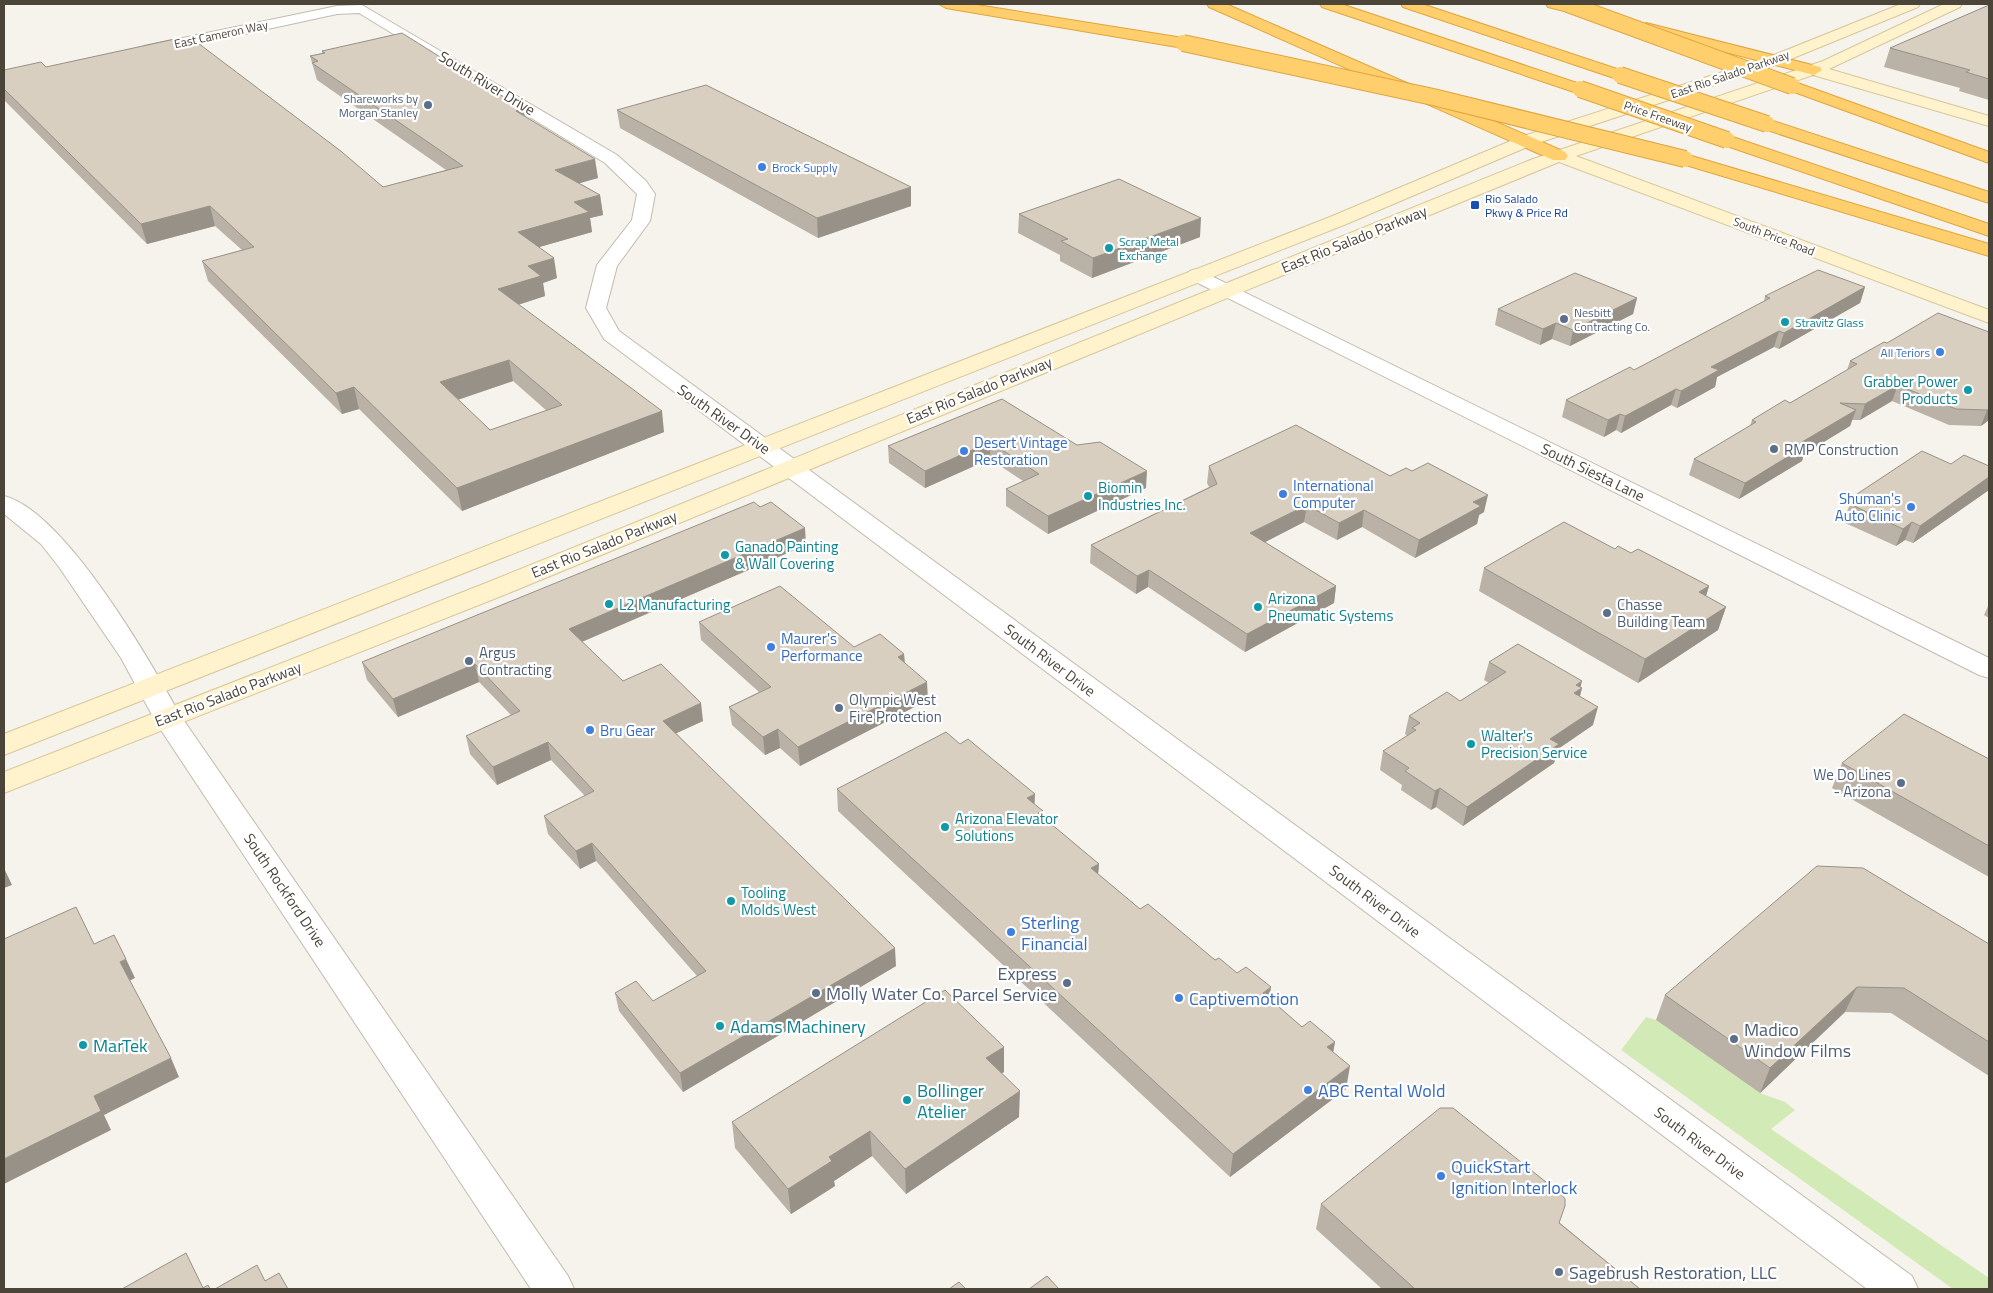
<svg xmlns="http://www.w3.org/2000/svg" width="1993" height="1293" font-family="'Titillium Web',sans-serif">
<rect width="100%" height="100%" fill="#f6f3ec"/>
<path fill="#d2eab5" d="M 1646,1017 L 1656,1020 L 1760,1093 L 1785,1102 L 1795,1110 L 1771,1129 L 1989,1278 L 1989,1289 L 1953,1289 L 1621,1050 Z"/>
<g fill="none" stroke-linecap="round" stroke-linejoin="round">
<g stroke="#c2bbae" stroke-width="2">
<path id="minor" d="M 362,5 L 617,155 L 646,181 L 655,194 L 650,221 L 617,266 L 606,308 L 619,331 L 1912,1276 L 1918,1289 L 1867,1289 L 604,339 L 586,308 L 597,265 L 632,220 L 637,194 L 605,163 L 359,13 L 337,14 L 144,56 L 136,51 L 144,46 L 337,6 Z
M 1197,269 L 1989,658 L 1989,678 L 1979,675 L 1190,279 L 1187,275 L 1190,271 Z
M 4,496 C 64,511 150,660 180,715 L 568,1276 L 574,1289 L 531,1289 L 157,724 L 121,658 L 59,567 L 41,544 L 4,514 Z"/>
</g>
<g stroke="#d6c79b" stroke-width="2">
<path id="secondary" d="M 1901,4 L 1920,4 L 1918,7 L 1781,63 L 1532,145 L 1344,225 L 4,755 L 4,734 L 1330,217 L 1520,137 L 1769,57 Z
M 1944,4 L 1962,4 L 1960,7 L 1829,69 L 1989,116 L 1989,126 L 1813,75 L 1576,156 L 1989,310 L 1989,323 L 1559,162 L 504,595 L 4,793 L 4,772 L 486,583 L 1533,159 L 1823,61 Z"/>
</g>
<g stroke="#e0a43c" stroke-width="2">
<path id="motorway" d="M 939,4 L 971,4 L 1183,38 L 1191,43 L 1183,48 L 946,8 Z
M 1207,4 L 1226,4 L 1565,152 L 1568,156 L 1565,160 L 1553,160 L 1209,7 Z
M 1320,4 L 1341,4 L 1586,86 L 1588,89 L 1586,92 L 1574,92 L 1322,7 Z
M 1401,4 L 1422,4 L 1626,72 L 1628,75 L 1620,80 L 1614,78 L 1403,7 Z
M 1546,4 L 1569,4 L 1602,12 L 1604,15 L 1597,19 L 1548,7 Z
M 1646,23 L 1820,67 L 1822,70 L 1814,75 L 1641,30 L 1639,27 Z
M 1792,81 L 1989,152 L 1989,163 L 1786,89 L 1784,86 L 1786,83 Z
M 1767,119 L 1989,192 L 1989,203 L 1761,128 L 1759,124 L 1761,120 Z
M 1727,135 L 1989,224 L 1989,236 L 1721,144 L 1718,140 L 1721,136 Z
M 1685,154 L 1989,244 L 1989,256 L 1679,163 L 1676,159 L 1679,155 Z"/>
</g>
<use href="#minor" fill="#fff" fill-rule="evenodd"/>
<use href="#secondary" fill="#fff3cd" fill-rule="evenodd"/>
<use href="#motorway" fill="#ffcf6e" fill-rule="evenodd"/>
<g stroke="#e0a43c" stroke-width="18" stroke-linecap="butt">
<path id="motorway-bridge" d="M 1568,4 L 1792,86
M 1183,43 L 1433,97 L 1685,159
M 1620,75 L 1767,124
M 1580,89 L 1727,140"/>
</g>
<use href="#motorway-bridge" stroke="#ffcf6e" stroke-width="16"/>
</g>
<path fill="#bab2a6" fill-rule="evenodd" d="M 1989,5 L 1989,100 L 1959,91 L 1960,88 L 1884,67 L 1890,48 Z
M 322,51 L 523,109 L 525,116 L 598,178 L 579,183 L 600,195 L 603,215 L 590,218 L 592,232 L 539,247 L 557,278 L 543,283 L 545,296 L 518,305 L 664,432 L 462,511 L 359,409 L 342,414 L 208,281 L 202,261 L 242,250 L 215,226 L 147,244 L 4,100 L 4,70 L 46,67 L 383,187 L 446,170 L 317,80 L 310,56 L 322,53 ZM 513,381 L 547,411 L 490,430 L 458,400 Z
M 617,110 L 911,206 L 818,238 L 620,128 Z
M 1019,214 L 1200,237 L 1092,278 L 1060,261 L 1060,255 L 1018,233 Z
M 1865,287 L 1860,303 L 1779,349 L 1774,347 L 1717,377 L 1715,387 L 1677,408 L 1671,405 L 1621,433 L 1616,430 L 1604,437 L 1562,417 L 1566,400 L 1634,370 L 1764,302 L 1765,296 Z
M 1637,298 L 1633,314 L 1570,346 L 1552,339 L 1540,345 L 1495,325 L 1498,309 Z
M 1989,332 L 1989,420 L 1981,426 L 1949,425 L 1892,401 L 1860,420 L 1852,420 L 1850,426 L 1804,454 L 1802,461 L 1739,499 L 1689,475 L 1694,459 L 1750,426 L 1752,420 L 1790,403 L 1847,370 L 1850,361 L 1887,343 Z
M 1002,399 L 1146,488 L 1048,534 L 1006,506 L 1006,489 L 1023,481 L 990,459 L 925,488 L 889,463 L 888,446 Z
M 1951,464 L 1989,466 L 1989,490 L 1913,543 L 1905,540 L 1896,546 L 1843,522 L 1850,504 L 1852,503 L 1854,496 Z
M 1209,466 L 1390,476 L 1484,512 L 1479,515 L 1477,524 L 1415,558 L 1362,527 L 1337,540 L 1304,522 L 1265,542 L 1336,586 L 1334,603 L 1245,652 L 1148,587 L 1136,594 L 1090,563 L 1091,545 L 1209,487 L 1207,483 Z
M 806,545 L 582,642 L 623,681 L 703,721 L 676,733 L 896,966 L 683,1092 L 619,1011 L 615,993 L 653,1001 L 697,976 L 596,861 L 580,869 L 548,834 L 544,816 L 585,796 L 551,760 L 497,785 L 470,754 L 466,736 L 511,715 L 479,682 L 398,717 L 367,680 L 362,662 Z
M 1615,549 L 1631,553 L 1709,586 L 1706,596 L 1726,607 L 1718,630 L 1638,683 L 1479,591 L 1484,568 Z
M 1989,604 L 1989,618 L 1984,615 Z
M 699,622 L 854,647 L 904,654 L 905,663 L 928,700 L 800,766 L 780,748 L 765,755 L 732,725 L 729,707 L 759,692 L 701,640 Z
M 1489,662 L 1582,688 L 1580,696 L 1593,725 L 1558,749 L 1554,763 L 1463,826 L 1436,807 L 1431,810 L 1401,790 L 1402,785 L 1380,770 L 1383,751 L 1408,736 L 1405,734 L 1409,716 L 1460,701 L 1489,683 L 1484,680 Z
M 1989,759 L 1989,877 L 1832,788 L 1842,763 Z
M 837,789 L 1034,804 L 1042,817 L 1099,864 L 1098,874 L 1140,909 L 1270,999 L 1302,1027 L 1335,1042 L 1333,1052 L 1346,1089 L 1230,1177 L 838,811 Z
M 1989,944 L 1989,1076 L 1891,1013 L 1845,1012 L 1760,1093 L 1656,1020 L 1665,995 Z
M 1004,1072 L 1001,1073 L 1019,1117 L 906,1194 L 872,1156 L 834,1181 L 835,1186 L 791,1214 L 735,1148 L 732,1122 Z
M 1321,1204 L 1560,1223 L 1640,1289 L 1382,1289 L 1316,1229 Z"/>
<path fill="#979187" d="M 523,109 L 526,127 L 516,111 Z
M 595,159 L 598,178 L 559,189 L 555,170 Z
M 911,187 L 911,206 L 818,238 L 817,218 Z
M 600,195 L 603,215 L 590,218 L 592,232 L 522,252 L 518,232 L 574,202 Z
M 210,206 L 215,226 L 147,244 L 141,224 Z
M 1201,218 L 1200,237 L 1092,278 L 1093,258 Z
M 554,258 L 557,278 L 543,283 L 545,296 L 502,310 L 498,289 L 528,266 Z
M 1865,287 L 1860,303 L 1779,349 L 1784,333 Z
M 1637,298 L 1633,314 L 1570,346 L 1573,330 Z
M 1556,323 L 1552,339 L 1540,345 L 1543,329 Z
M 1779,331 L 1774,347 L 1717,377 L 1715,387 L 1677,408 L 1681,391 L 1711,367 Z
M 509,360 L 513,381 L 445,404 L 440,382 Z
M 1898,385 L 1892,401 L 1860,420 L 1865,404 Z
M 354,387 L 359,409 L 342,414 L 336,393 Z
M 1676,389 L 1671,405 L 1621,433 L 1625,416 Z
M 1989,409 L 1989,420 L 1981,426 L 1987,410 Z
M 1856,410 L 1850,426 L 1804,454 L 1802,461 L 1739,499 L 1745,483 L 1802,442 Z
M 662,411 L 664,432 L 462,511 L 457,488 Z
M 1620,414 L 1616,430 L 1604,437 L 1608,420 Z
M 990,442 L 990,459 L 925,488 L 925,471 Z
M 1147,471 L 1146,488 L 1048,534 L 1048,516 Z
M 1989,477 L 1989,490 L 1913,543 L 1920,526 Z
M 1488,495 L 1484,512 L 1479,515 L 1477,524 L 1415,558 L 1419,540 L 1473,502 Z
M 1307,505 L 1304,522 L 1248,551 L 1250,533 Z
M 1364,510 L 1362,527 L 1337,540 L 1339,523 Z
M 1912,522 L 1905,540 L 1896,546 L 1903,529 Z
M 805,528 L 806,545 L 572,646 L 569,629 Z
M 1149,570 L 1148,587 L 1136,594 L 1137,576 Z
M 1336,586 L 1334,603 L 1245,652 L 1247,634 Z
M 1709,586 L 1702,609 L 1699,592 Z
M 1726,607 L 1718,630 L 1638,683 L 1645,659 Z
M 904,654 L 905,672 L 898,657 Z
M 475,664 L 479,682 L 398,717 L 393,699 Z
M 1582,681 L 1580,689 L 1582,688 L 1577,707 L 1570,711 L 1576,685 Z
M 927,682 L 928,700 L 800,766 L 798,747 Z
M 701,703 L 703,721 L 666,738 L 663,721 Z
M 1598,707 L 1593,725 L 1558,749 L 1554,763 L 1463,826 L 1467,807 L 1550,739 Z
M 778,729 L 780,748 L 765,755 L 763,737 Z
M 548,742 L 551,760 L 497,785 L 493,767 Z
M 1440,788 L 1436,807 L 1431,810 L 1435,791 Z
M 1035,794 L 1034,816 L 1027,798 Z
M 1043,811 L 1042,833 L 1038,813 Z
M 592,843 L 596,861 L 580,869 L 576,851 Z
M 1099,864 L 1097,886 L 1091,868 Z
M 4,868 L 12,885 L 4,888 Z
M 895,948 L 896,966 L 683,1092 L 680,1073 Z
M 126,959 L 135,978 L 129,981 L 120,962 Z
M 1271,987 L 1268,1010 L 1263,993 Z
M 1857,987 L 1845,1012 L 1760,1093 L 1770,1068 Z
M 1335,1042 L 1331,1064 L 1327,1047 Z
M 1004,1047 L 1004,1072 L 986,1084 L 986,1058 Z
M 171,1058 L 179,1077 L 104,1115 L 111,1130 L 4,1184 L 4,1159 L 94,1096 Z
M 1350,1066 L 1346,1089 L 1230,1177 L 1233,1154 Z
M 1020,1091 L 1019,1117 L 906,1194 L 905,1169 Z
M 870,1131 L 872,1156 L 834,1181 L 835,1186 L 791,1214 L 788,1189 L 829,1157 Z"/>
<path fill="#d8cfc1" stroke="#979187" fill-rule="evenodd" d="M 1989,5 L 1989,79 L 1966,72 L 1970,70 L 1890,48 Z
M 402,33 L 523,109 L 516,111 L 595,159 L 555,170 L 600,195 L 574,202 L 589,212 L 518,232 L 554,258 L 528,266 L 541,276 L 498,289 L 662,411 L 457,488 L 354,387 L 336,393 L 202,261 L 254,247 L 210,206 L 141,224 L 4,89 L 4,70 L 41,62 L 46,67 L 175,39 L 180,43 L 194,40 L 342,152 L 383,187 L 463,166 L 312,63 L 318,61 L 310,56 L 325,53 L 322,51 ZM 509,360 L 562,405 L 490,430 L 440,382 Z
M 706,85 L 911,187 L 817,218 L 617,110 Z
M 1119,179 L 1201,218 L 1093,258 L 1061,241 L 1068,239 L 1019,214 Z
M 1818,270 L 1865,287 L 1784,333 L 1779,331 L 1711,367 L 1719,370 L 1681,391 L 1676,389 L 1625,416 L 1620,414 L 1608,420 L 1566,400 L 1630,367 L 1634,370 L 1770,298 L 1765,296 Z
M 1575,273 L 1637,298 L 1573,330 L 1556,323 L 1543,329 L 1498,309 Z
M 1938,313 L 1989,332 L 1989,409 L 1987,410 L 1956,409 L 1898,385 L 1865,404 L 1840,403 L 1856,410 L 1802,442 L 1807,445 L 1745,483 L 1694,459 L 1756,422 L 1752,420 L 1785,400 L 1790,403 L 1857,364 L 1850,361 L 1884,342 L 1887,343 Z
M 1002,399 L 1077,445 L 1100,442 L 1147,471 L 1048,516 L 1006,489 L 1039,474 L 990,442 L 925,471 L 888,446 Z
M 1296,425 L 1390,476 L 1406,468 L 1412,471 L 1428,463 L 1488,495 L 1473,502 L 1481,506 L 1419,540 L 1364,510 L 1339,523 L 1307,505 L 1250,533 L 1336,586 L 1247,634 L 1149,570 L 1137,576 L 1091,545 L 1217,484 L 1209,466 Z
M 1922,451 L 1951,464 L 1964,455 L 1989,466 L 1989,477 L 1920,526 L 1912,522 L 1903,529 L 1850,504 L 1859,498 L 1854,496 Z
M 754,502 L 760,507 L 771,502 L 805,528 L 569,629 L 623,681 L 661,664 L 701,703 L 663,721 L 895,948 L 680,1073 L 615,993 L 636,981 L 653,1001 L 706,971 L 592,843 L 576,851 L 544,816 L 594,791 L 548,742 L 493,767 L 466,736 L 520,711 L 475,664 L 393,699 L 362,662 Z
M 1564,522 L 1615,549 L 1618,546 L 1631,553 L 1638,549 L 1709,586 L 1699,592 L 1726,607 L 1645,659 L 1484,568 Z
M 780,586 L 854,647 L 880,634 L 904,654 L 898,657 L 927,682 L 798,747 L 778,729 L 763,737 L 729,707 L 771,687 L 699,622 Z
M 1518,644 L 1582,681 L 1576,685 L 1582,688 L 1574,693 L 1598,707 L 1550,739 L 1559,744 L 1467,807 L 1440,788 L 1435,791 L 1405,771 L 1409,768 L 1383,751 L 1416,730 L 1412,728 L 1420,723 L 1409,716 L 1447,692 L 1460,701 L 1506,672 L 1489,662 Z
M 1904,714 L 1989,759 L 1989,846 L 1842,763 Z
M 946,732 L 960,744 L 968,739 L 1035,794 L 1027,798 L 1043,811 L 1038,813 L 1099,864 L 1091,868 L 1140,909 L 1148,904 L 1215,960 L 1219,958 L 1237,973 L 1246,967 L 1271,987 L 1263,993 L 1302,1027 L 1310,1021 L 1335,1042 L 1327,1047 L 1350,1066 L 1233,1154 L 837,789 Z
M 1817,866 L 1863,868 L 1989,944 L 1989,1042 L 1904,988 L 1857,987 L 1770,1068 L 1665,995 Z
M 76,907 L 94,944 L 114,935 L 126,959 L 120,962 L 171,1058 L 94,1096 L 101,1111 L 4,1159 L 4,939 Z
M 945,990 L 1004,1047 L 986,1058 L 1020,1091 L 905,1169 L 870,1131 L 829,1157 L 832,1161 L 788,1189 L 732,1122 Z
M 1440,1108 L 1453,1108 L 1561,1194 L 1565,1199 L 1565,1206 L 1559,1223 L 1640,1289 L 1415,1289 L 1321,1204 Z
M 186,1253 L 203,1288 L 208,1285 L 210,1289 L 122,1289 Z
M 257,1265 L 265,1281 L 279,1273 L 288,1289 L 215,1289 Z
M 1047,1276 L 1059,1289 L 1029,1289 Z
M 959,1282 L 966,1289 L 949,1289 Z"/>
<g fill="#5c6f8a" stroke="#fff" stroke-width="2">
<circle cx="428" cy="105" r="5"/>
<circle cx="1564" cy="319" r="5"/>
<circle cx="1774" cy="449" r="5"/>
<circle cx="1607" cy="613" r="5"/>
<circle cx="469" cy="661" r="5"/>
<circle cx="839" cy="708" r="5"/>
<circle cx="1901" cy="783" r="5"/>
<circle cx="1067" cy="983" r="5"/>
<circle cx="816" cy="993" r="5"/>
<circle cx="1734" cy="1039" r="5"/>
<circle cx="1559" cy="1272" r="5"/>
</g>
<g fill="#3f7fe0" stroke="#fff" stroke-width="2">
<circle cx="762" cy="167" r="5"/>
<circle cx="1940" cy="352" r="5"/>
<circle cx="964" cy="451" r="5"/>
<circle cx="1283" cy="494" r="5"/>
<circle cx="1911" cy="507" r="5"/>
<circle cx="771" cy="647" r="5"/>
<circle cx="590" cy="730" r="5"/>
<circle cx="1011" cy="932" r="5"/>
<circle cx="1179" cy="998" r="5"/>
<circle cx="1308" cy="1090" r="5"/>
<circle cx="1441" cy="1176" r="5"/>
</g>
<rect fill="#1a4fb4" stroke="#fff" stroke-width="2" x="1470" y="200" width="10" height="10" rx="2.5"/>
<g fill="#0f9aa8" stroke="#fff" stroke-width="2">
<circle cx="1109" cy="248" r="5"/>
<circle cx="1785" cy="322" r="5"/>
<circle cx="1968" cy="390" r="5"/>
<circle cx="1088" cy="496" r="5"/>
<circle cx="725" cy="555" r="5"/>
<circle cx="609" cy="604" r="5"/>
<circle cx="1258" cy="607" r="5"/>
<circle cx="1471" cy="744" r="5"/>
<circle cx="945" cy="827" r="5"/>
<circle cx="731" cy="901" r="5"/>
<circle cx="720" cy="1026" r="5"/>
<circle cx="83" cy="1045" r="5"/>
<circle cx="907" cy="1100" r="5"/>
</g>
<g text-anchor="middle" dominant-baseline="central" stroke-width="4.5" stroke-linejoin="round" paint-order="stroke">
<g font-size="12" fill="#4b4439" stroke="#fff">
<text transform="translate(221 34) rotate(-12)">East Cameron Way</text>
<text transform="translate(1730 74) rotate(-19)">East Rio Salado Parkway</text>
<text transform="translate(1658 116) rotate(19)">Price Freeway</text>
<text transform="translate(1774 236) rotate(21)">South Price Road</text>
</g>
<g font-size="12" fill="#4e5e75" stroke="#fff" text-anchor="end">
<text x="418" y="98">Shareworks by<tspan x="418" dy="14">Morgan Stanley</tspan></text>
<text x="1574" y="312" text-anchor="start">Nesbitt<tspan x="1574" dy="14">Contracting Co.</tspan></text>
</g>
<g font-size="12" fill="#366cbe" stroke="#fff" text-anchor="start">
<text x="772" y="167">Brock Supply</text>
<text x="1930" y="352" text-anchor="end">All Teriors</text>
</g>
<g font-size="12" fill="#164399" stroke="#fff" text-anchor="start">
<text x="1485" y="198">Rio Salado<tspan x="1485" dy="14">Pkwy &amp; Price Rd</tspan></text>
</g>
<g font-size="12" fill="#0d838f" stroke="#fff" text-anchor="start">
<text x="1119" y="241">Scrap Metal<tspan x="1119" dy="14">Exchange</tspan></text>
<text x="1795" y="322">Stravitz Glass</text>
</g>
<g font-size="15" fill="#4b4439" stroke="#fff">
<text transform="translate(487 83) rotate(31)">South River Drive</text>
<text transform="translate(1354 239) rotate(-22)">East Rio Salado Parkway</text>
<text transform="translate(979 390) rotate(-22)">East Rio Salado Parkway</text>
<text transform="translate(724 419) rotate(35)">South River Drive</text>
<text transform="translate(1593 472) rotate(26)">South Siesta Lane</text>
<text transform="translate(604 544) rotate(-22)">East Rio Salado Parkway</text>
<text transform="translate(1050 660) rotate(37)">South River Drive</text>
<text transform="translate(228 694) rotate(-21)">East Rio Salado Parkway</text>
<text transform="translate(285 890) rotate(56)">South Rockford Drive</text>
<text transform="translate(1375 901) rotate(37)">South River Drive</text>
<text transform="translate(1700 1143) rotate(37)">South River Drive</text>
</g>
<g font-size="15" fill="#0d838f" stroke="#fff" text-anchor="start">
<text x="1958" y="381" text-anchor="end">Grabber Power<tspan x="1958" dy="17">Products</tspan></text>
<text x="1098" y="487">Biomin<tspan x="1098" dy="17">Industries Inc.</tspan></text>
<text x="735" y="546">Ganado Painting<tspan x="735" dy="17">&amp; Wall Covering</tspan></text>
<text x="1268" y="598">Arizona<tspan x="1268" dy="17">Pneumatic Systems</tspan></text>
<text x="619" y="604">L2 Manufacturing</text>
<text x="1481" y="735">Walter's<tspan x="1481" dy="17">Precision Service</tspan></text>
<text x="955" y="818">Arizona Elevator<tspan x="955" dy="17">Solutions</tspan></text>
<text x="741" y="892">Tooling<tspan x="741" dy="17">Molds West</tspan></text>
</g>
<g font-size="15" fill="#366cbe" stroke="#fff" text-anchor="start">
<text x="974" y="442">Desert Vintage<tspan x="974" dy="17">Restoration</tspan></text>
<text x="1293" y="485">International<tspan x="1293" dy="17">Computer</tspan></text>
<text x="1901" y="498" text-anchor="end">Shuman's<tspan x="1901" dy="17">Auto Clinic</tspan></text>
<text x="781" y="638">Maurer's<tspan x="781" dy="17">Performance</tspan></text>
<text x="600" y="730">Bru Gear</text>
</g>
<g font-size="15" fill="#4e5e75" stroke="#fff" text-anchor="start">
<text x="1784" y="449">RMP Construction</text>
<text x="1617" y="604">Chasse<tspan x="1617" dy="17">Building Team</tspan></text>
<text x="479" y="652">Argus<tspan x="479" dy="17">Contracting</tspan></text>
<text x="849" y="699">Olympic West<tspan x="849" dy="17">Fire Protection</tspan></text>
<text x="1891" y="774" text-anchor="end">We Do Lines<tspan x="1891" dy="17">- Arizona</tspan></text>
</g>
<g font-size="18" fill="#366cbe" stroke="#fff" text-anchor="start">
<text x="1021" y="922">Sterling<tspan x="1021" dy="21">Financial</tspan></text>
<text x="1189" y="998">Captivemotion</text>
<text x="1318" y="1090">ABC Rental Wold</text>
<text x="1451" y="1166">QuickStart<tspan x="1451" dy="21">Ignition Interlock</tspan></text>
</g>
<g font-size="18" fill="#4e5e75" stroke="#fff" text-anchor="start">
<text x="1057" y="973" text-anchor="end">Express<tspan x="1057" dy="21">Parcel Service</tspan></text>
<text x="826" y="993">Molly Water Co.</text>
<text x="1744" y="1029">Madico<tspan x="1744" dy="21">Window Films</tspan></text>
<text x="1569" y="1272">Sagebrush Restoration, LLC</text>
</g>
<g font-size="18" fill="#0d838f" stroke="#fff" text-anchor="start">
<text x="730" y="1026">Adams Machinery</text>
<text x="93" y="1045">MarTek</text>
<text x="917" y="1090">Bollinger<tspan x="917" dy="21">Atelier</tspan></text>
</g>
</g>
<rect width="1993" height="1293" fill="none" stroke="#4b4439" stroke-width="10"/>
</svg>
